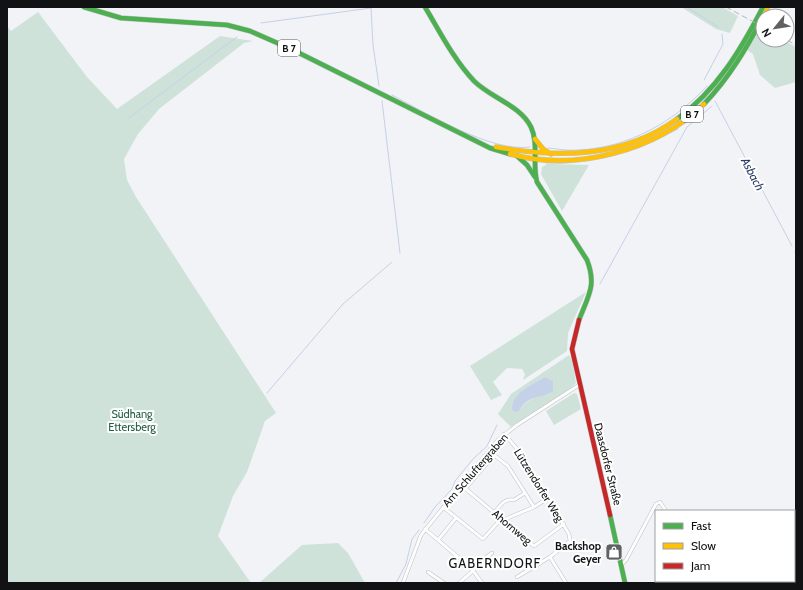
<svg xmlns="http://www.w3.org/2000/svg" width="803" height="590" font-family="Cabin,sans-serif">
<rect width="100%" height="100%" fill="#f1f3f6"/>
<path fill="#cee2d9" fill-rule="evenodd" d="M 681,7 L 722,7 L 738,16 L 730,33 L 716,29 Z
M 38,12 L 87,77 L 117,109 L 220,36 L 253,41 L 244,43 L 159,109 L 138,134 L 124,159 L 127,180 L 136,197 L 276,413 L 265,421 L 247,472 L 233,496 L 218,536 L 251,583 L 7,583 L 7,26 L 11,31 Z
M 762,29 L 763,40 L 783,40 L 796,47 L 796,82 L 775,88 L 760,75 L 753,54 L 747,50 L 758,30 L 761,31 Z
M 548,164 L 589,165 L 562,211 L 541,174 L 542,167 Z
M 586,292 L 568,333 L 567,351 L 523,380 L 525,374 L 522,369 L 507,368 L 493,382 L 502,395 L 491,400 L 470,366 Z
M 569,355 L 572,360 L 576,383 L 570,389 L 511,427 L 498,414 L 511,394 ZM 544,377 L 549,394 C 536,396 526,400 519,411 L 523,390 Z
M 574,393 L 577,394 L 581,409 L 554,425 L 546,411 Z
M 338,543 L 348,553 L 365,583 L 259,583 L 302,545 Z"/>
<path fill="#c5d1e8" d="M 544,377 L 553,381 L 553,391 C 540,400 530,393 519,411 L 515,412 L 512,410 C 512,392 531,386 544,377 Z"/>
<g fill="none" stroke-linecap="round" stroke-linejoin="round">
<path stroke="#c5d1e8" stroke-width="1" d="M 374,7 L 371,8 L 373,45 L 379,86
M 687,7 L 718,27
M 261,23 L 371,8
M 704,80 L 723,44 L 722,34
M 392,95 C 426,113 492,153 530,147
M 382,101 L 400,253
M 715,101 L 792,246
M 129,118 L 237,37
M 548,148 C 558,149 568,151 578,150 C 628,148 674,122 707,86
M 546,164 C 601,163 629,153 678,129
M 795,252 L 796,254
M 600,284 L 687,127 L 712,106
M 267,393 L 343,304 L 392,262
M 424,523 L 435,507 L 452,489 L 455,481 L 473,459 L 487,446 L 497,425
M 396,583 L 406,564 L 412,539 L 419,530"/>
<g stroke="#bec0c2" stroke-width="4">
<path id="street" d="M 504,434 L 519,451 L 569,534 L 570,541 L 550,557 L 566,583
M 461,485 L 534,546 L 564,524
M 465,489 L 494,455 L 508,466 L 534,507
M 443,507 L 483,539 L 501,519
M 494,513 C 500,506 504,498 514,500 L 525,493
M 503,520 L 534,507 L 548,498
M 425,529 L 471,568 L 482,583
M 438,540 L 456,518
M 622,564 L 626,560 L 656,504 L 660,502 L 666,511
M 471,568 L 492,553
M 428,572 L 444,583
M 517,577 L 550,557
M 703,581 L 704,583
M 403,583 L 421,535 L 498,440 L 517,425 L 579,385
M 459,583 L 474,570"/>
</g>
<g stroke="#bec0c2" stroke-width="5.5">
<path id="fast" d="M 84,7 L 121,18 L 227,25 L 250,31 L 291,49 L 490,148 L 510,154
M 425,7 C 440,32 454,60 474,81 C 491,98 520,105 531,127 C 539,144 532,164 537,182 L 587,260 C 597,286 588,296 579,320
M 704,104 C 729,78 746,49 763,17
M 677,119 C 717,90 740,51 763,7
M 517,156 L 527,165 L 535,177
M 610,515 L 625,583"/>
</g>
<g stroke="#bec0c2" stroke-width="5.5">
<path id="slow" d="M 764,16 L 768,7
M 535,139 L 543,149 L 551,154
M 496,147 C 558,158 624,158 677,119
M 510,154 C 575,172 656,151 704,104"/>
</g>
<g stroke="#bec0c2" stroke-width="5.5">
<path id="jam" d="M 579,320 L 572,349 L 610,515"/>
</g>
<use href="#street" stroke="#fdfdfe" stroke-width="3"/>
<use href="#fast" stroke="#4caf50" stroke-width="4.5"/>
<use href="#slow" stroke="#ffc107" stroke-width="4.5"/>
<use href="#jam" stroke="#c62828" stroke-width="4.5"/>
<path stroke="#b6b7b7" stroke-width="1" stroke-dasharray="6 3" stroke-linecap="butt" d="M 726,7 L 763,27
M 787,40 L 796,45"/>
</g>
<defs>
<g id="shop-square" transform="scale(0.9)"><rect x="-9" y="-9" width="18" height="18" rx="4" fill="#5f6162" stroke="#fff"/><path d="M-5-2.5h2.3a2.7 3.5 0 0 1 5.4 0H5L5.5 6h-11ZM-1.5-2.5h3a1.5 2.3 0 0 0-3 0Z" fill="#fff"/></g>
</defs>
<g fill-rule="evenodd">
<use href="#shop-square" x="614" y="552"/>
</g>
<g text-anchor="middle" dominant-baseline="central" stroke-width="4" stroke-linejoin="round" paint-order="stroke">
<g fill="#fff" stroke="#58595a" stroke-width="1">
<rect x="278" y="40" width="22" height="16" rx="3"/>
<rect x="681" y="106" width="22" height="16" rx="3"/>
</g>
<g font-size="10" font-weight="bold" fill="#101213">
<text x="289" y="48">B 7</text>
<text x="692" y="114">B 7</text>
</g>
<g font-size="11" fill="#205d41" stroke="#fff">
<text x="132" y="414">Südhang<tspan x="132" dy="13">Ettersberg</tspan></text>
</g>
<g font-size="11" fill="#101213" stroke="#fff">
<text transform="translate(608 464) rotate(76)">Daasdorfer Straße</text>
<text transform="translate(475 470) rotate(-49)">Am Schluftergraben</text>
<text transform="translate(539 485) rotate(58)">Lützendorfer Weg</text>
<text transform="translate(512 527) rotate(40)">Ahornweg</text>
</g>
<g font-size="11" font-weight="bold" fill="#101213" stroke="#fff" text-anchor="end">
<text x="601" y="546">Backshop<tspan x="601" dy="13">Geyer</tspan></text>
</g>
<g font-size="12" font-style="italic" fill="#293f69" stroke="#fff">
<text transform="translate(753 174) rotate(62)">Asbach</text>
</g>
<g font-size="13" letter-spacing="1" fill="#101213" stroke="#fff">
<text x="495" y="563">GABERNDORF</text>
</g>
</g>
<rect width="803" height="590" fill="none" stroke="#101213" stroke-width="16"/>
<rect x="655" y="510" width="140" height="72" fill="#ffffff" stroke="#9fa0a1"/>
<rect x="663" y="523" width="20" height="6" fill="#4caf50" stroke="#9fa0a1"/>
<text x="691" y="530" font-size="12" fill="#101213">Fast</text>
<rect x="663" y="543" width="20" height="6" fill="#ffc107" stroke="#9fa0a1"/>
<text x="691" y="550" font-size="12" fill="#101213">Slow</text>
<rect x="663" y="563" width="20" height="6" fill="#c62828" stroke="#9fa0a1"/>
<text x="691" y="570" font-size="12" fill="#101213">Jam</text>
<g transform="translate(775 28) rotate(240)"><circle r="19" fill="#ffffff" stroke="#9fa0a1"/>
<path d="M0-3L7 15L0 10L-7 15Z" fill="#5f6162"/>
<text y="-6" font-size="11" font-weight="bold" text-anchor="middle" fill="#101213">N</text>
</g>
</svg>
